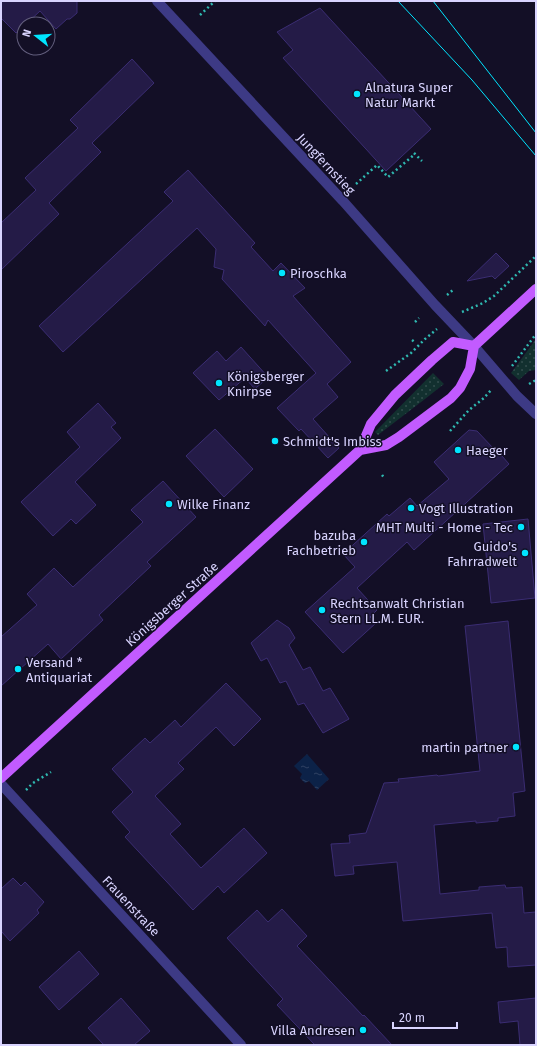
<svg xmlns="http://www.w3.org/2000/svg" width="537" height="1046" font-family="'Fira Sans',sans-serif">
<defs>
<pattern id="grass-dots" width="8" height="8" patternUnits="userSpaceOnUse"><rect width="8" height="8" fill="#12302f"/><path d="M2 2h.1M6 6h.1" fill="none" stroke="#344d4e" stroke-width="1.8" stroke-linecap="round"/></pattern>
<pattern id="water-ripples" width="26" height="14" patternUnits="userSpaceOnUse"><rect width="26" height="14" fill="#0c2248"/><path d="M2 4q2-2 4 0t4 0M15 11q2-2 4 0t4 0" fill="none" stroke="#2f4163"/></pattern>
</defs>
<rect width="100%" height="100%" fill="#130f26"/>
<path fill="url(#grass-dots)" d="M 536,339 L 536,370 L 529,371 L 519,380 L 511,373 Z
M 433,373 L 444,384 L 425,399 L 378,435 L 375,432 Z"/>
<path fill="url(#water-ripples)" d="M 307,754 L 329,779 L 317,790 L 309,781 L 305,783 L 300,778 L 302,774 L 294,766 Z"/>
<path fill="#241b47" stroke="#3b2d73" d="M 1,1 L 77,1 L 77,13 L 70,19 L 67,19 L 56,29 L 40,11 L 26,24 L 24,24 L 24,26 L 16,33 L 1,18 Z
M 320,8 L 431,129 L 386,171 L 283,58 L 293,50 L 277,32 Z
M 132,59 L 154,83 L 92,143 L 101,152 L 49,203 L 59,214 L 1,270 L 1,223 L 36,190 L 25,178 L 78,128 L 70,120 Z
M 188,170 L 255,243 L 251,247 L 273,271 L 281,263 L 305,288 L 293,296 L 351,362 L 327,384 L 338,397 L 313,419 L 339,448 L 328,458 L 301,429 L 299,431 L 277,408 L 316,373 L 268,320 L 265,326 L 222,279 L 224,270 L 214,267 L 216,249 L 197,228 L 63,352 L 39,326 L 173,201 L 164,192 Z
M 496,253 L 509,266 L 495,279 L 492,276 L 467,281 Z
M 241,347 L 268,377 L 255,389 L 245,378 L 219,400 L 193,373 L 217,351 L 226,361 Z
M 98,403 L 116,423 L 111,427 L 121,438 L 75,482 L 96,505 L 76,524 L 71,519 L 53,536 L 21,502 L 80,447 L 67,432 Z
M 215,429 L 253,469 L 224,497 L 186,456 Z
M 469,430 L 477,431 L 493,448 L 494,447 L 509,464 L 414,550 L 407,542 L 357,588 L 377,610 L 370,617 L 376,623 L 343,653 L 305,612 L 355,567 L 343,554 L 387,514 L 389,516 L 410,498 L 417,506 L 449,479 L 434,462 Z
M 163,481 L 196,517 L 147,562 L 151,566 L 99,615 L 103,620 L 61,659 L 48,644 L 1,686 L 1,637 L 37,605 L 27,594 L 54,568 L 73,587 L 143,522 L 131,510 Z
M 528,519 L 535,598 L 491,603 L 483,524 Z
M 277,620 L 289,628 L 295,638 L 289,645 L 303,670 L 310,667 L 323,691 L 330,688 L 349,719 L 323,733 L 304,703 L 298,705 L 286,681 L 280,683 L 267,658 L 261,661 L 251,643 Z
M 508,621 L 525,791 L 513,793 L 515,816 L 498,818 L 498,821 L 476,823 L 476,821 L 434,825 L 440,894 L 479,890 L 479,887 L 505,885 L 506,888 L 522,887 L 524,913 L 536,912 L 536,965 L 508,967 L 507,947 L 496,948 L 492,913 L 403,921 L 397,862 L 353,866 L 354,874 L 335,876 L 331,844 L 350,843 L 349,835 L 366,833 L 384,783 L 399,782 L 398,779 L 437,775 L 438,776 L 480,771 L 465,626 Z
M 226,683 L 261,719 L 234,746 L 216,727 L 178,763 L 184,769 L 155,796 L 181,824 L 170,834 L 201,868 L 244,828 L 267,853 L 224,893 L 218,886 L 193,910 L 125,837 L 130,832 L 112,812 L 133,792 L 112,769 L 145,738 L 150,743 L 175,720 L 181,727 Z
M 13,878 L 21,886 L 25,882 L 44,902 L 37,910 L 39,913 L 10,941 L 1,931 L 1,889 Z
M 282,909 L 307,936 L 297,946 L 363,1016 L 364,1015 L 392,1045 L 315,1045 L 277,1005 L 283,999 L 227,938 L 257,910 L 268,922 Z
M 79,951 L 99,974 L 59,1010 L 39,987 Z
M 121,998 L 150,1031 L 134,1045 L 104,1045 L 88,1028 Z
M 536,998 L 536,1045 L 520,1045 L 518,1021 L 500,1023 L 498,1002 Z"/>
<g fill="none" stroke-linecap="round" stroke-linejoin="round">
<path stroke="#2fb8b0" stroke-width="2.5" stroke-dasharray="2 3" stroke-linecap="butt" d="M 200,15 L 215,1
M 414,153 L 422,161
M 356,184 L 377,165 L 388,177 L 415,154
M 447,295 L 453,290
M 462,312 L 483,303 L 494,296 L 536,256
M 415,322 L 419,318
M 412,340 L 416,343
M 512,366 L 536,334
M 386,371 L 411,353 L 425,339 L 437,329
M 529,384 L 536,380
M 450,431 L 469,410 L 484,398 L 492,389
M 382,475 L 385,479
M 26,790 L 33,783 L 51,772"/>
<path stroke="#3d3a85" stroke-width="10" d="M 157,1 L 343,201 L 435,305 L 474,346 L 517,396 L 536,414
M 1,784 L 241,1045"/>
<path stroke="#c25bff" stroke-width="10" d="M 360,450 L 386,445 L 399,437 L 451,398 L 460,388 L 470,369 L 474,346 L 536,289
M 1,778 L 360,450 L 371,424 L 395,395 L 432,360 L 453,342 L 474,346"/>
<path stroke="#00e5ff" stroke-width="1" d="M 398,1 L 472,80 L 536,156
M 433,1 L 536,133"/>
</g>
<g fill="#00e5ff" stroke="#130f26" stroke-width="1.5">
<circle cx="357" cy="94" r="4"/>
<circle cx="282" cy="273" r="4"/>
<circle cx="219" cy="383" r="4"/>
<circle cx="275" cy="441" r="4"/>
<circle cx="458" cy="450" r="4"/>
<circle cx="169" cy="504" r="4"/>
<circle cx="411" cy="508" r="4"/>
<circle cx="521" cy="527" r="4"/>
<circle cx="364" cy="542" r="4"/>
<circle cx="525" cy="553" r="4"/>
<circle cx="322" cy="610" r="4"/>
<circle cx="18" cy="669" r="4"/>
<circle cx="516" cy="747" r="4"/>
<circle cx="363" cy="1030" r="4"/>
</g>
<g text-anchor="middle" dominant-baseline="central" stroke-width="3" stroke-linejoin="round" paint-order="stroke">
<g font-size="13" fill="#d9d4ff" stroke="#130f26" text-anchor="start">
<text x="365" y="87">Alnatura Super<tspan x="365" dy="15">Natur Markt</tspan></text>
<text x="290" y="273">Piroschka</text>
<text x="227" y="376">Königsberger<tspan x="227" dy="15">Knirpse</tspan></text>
<text x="283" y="441">Schmidt's Imbiss</text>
<text x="466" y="450">Haeger</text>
<text x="177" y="504">Wilke Finanz</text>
<text x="419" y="508">Vogt Illustration</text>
<text x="513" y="527" text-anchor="end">MHT Multi - Home - Tec</text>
<text x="356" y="535" text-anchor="end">bazuba<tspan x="356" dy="15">Fachbetrieb</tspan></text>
<text x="517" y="546" text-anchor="end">Guido's<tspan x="517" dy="15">Fahrradwelt</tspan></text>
<text x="330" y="603">Rechtsanwalt Christian<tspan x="330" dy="15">Stern LL.M. EUR.</tspan></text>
<text x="26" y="662">Versand *<tspan x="26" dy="15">Antiquariat</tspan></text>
<text x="508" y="747" text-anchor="end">martin partner</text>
<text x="355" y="1030" text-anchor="end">Villa Andresen</text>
</g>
<g font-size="13" fill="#d9d4ff" stroke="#130f26">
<text transform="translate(326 164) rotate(47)">Jungfernstieg</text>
<text transform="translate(172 604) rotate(-42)">Königsberger Straße</text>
<text transform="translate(131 906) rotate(47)">Frauenstraße</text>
</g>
</g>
<rect width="537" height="1046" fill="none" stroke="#d9d4ff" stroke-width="4"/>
<g transform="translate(36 36) rotate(287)"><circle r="19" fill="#130f26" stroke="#625e7d"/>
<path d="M0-3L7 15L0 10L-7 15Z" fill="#00e5ff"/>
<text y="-6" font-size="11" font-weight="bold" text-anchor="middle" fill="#d9d4ff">N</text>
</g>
<path d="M393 1022v6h64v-6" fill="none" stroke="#d9d4ff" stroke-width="2"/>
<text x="399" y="1022" font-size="12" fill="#d9d4ff" stroke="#130f26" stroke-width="3" paint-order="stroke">20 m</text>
</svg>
